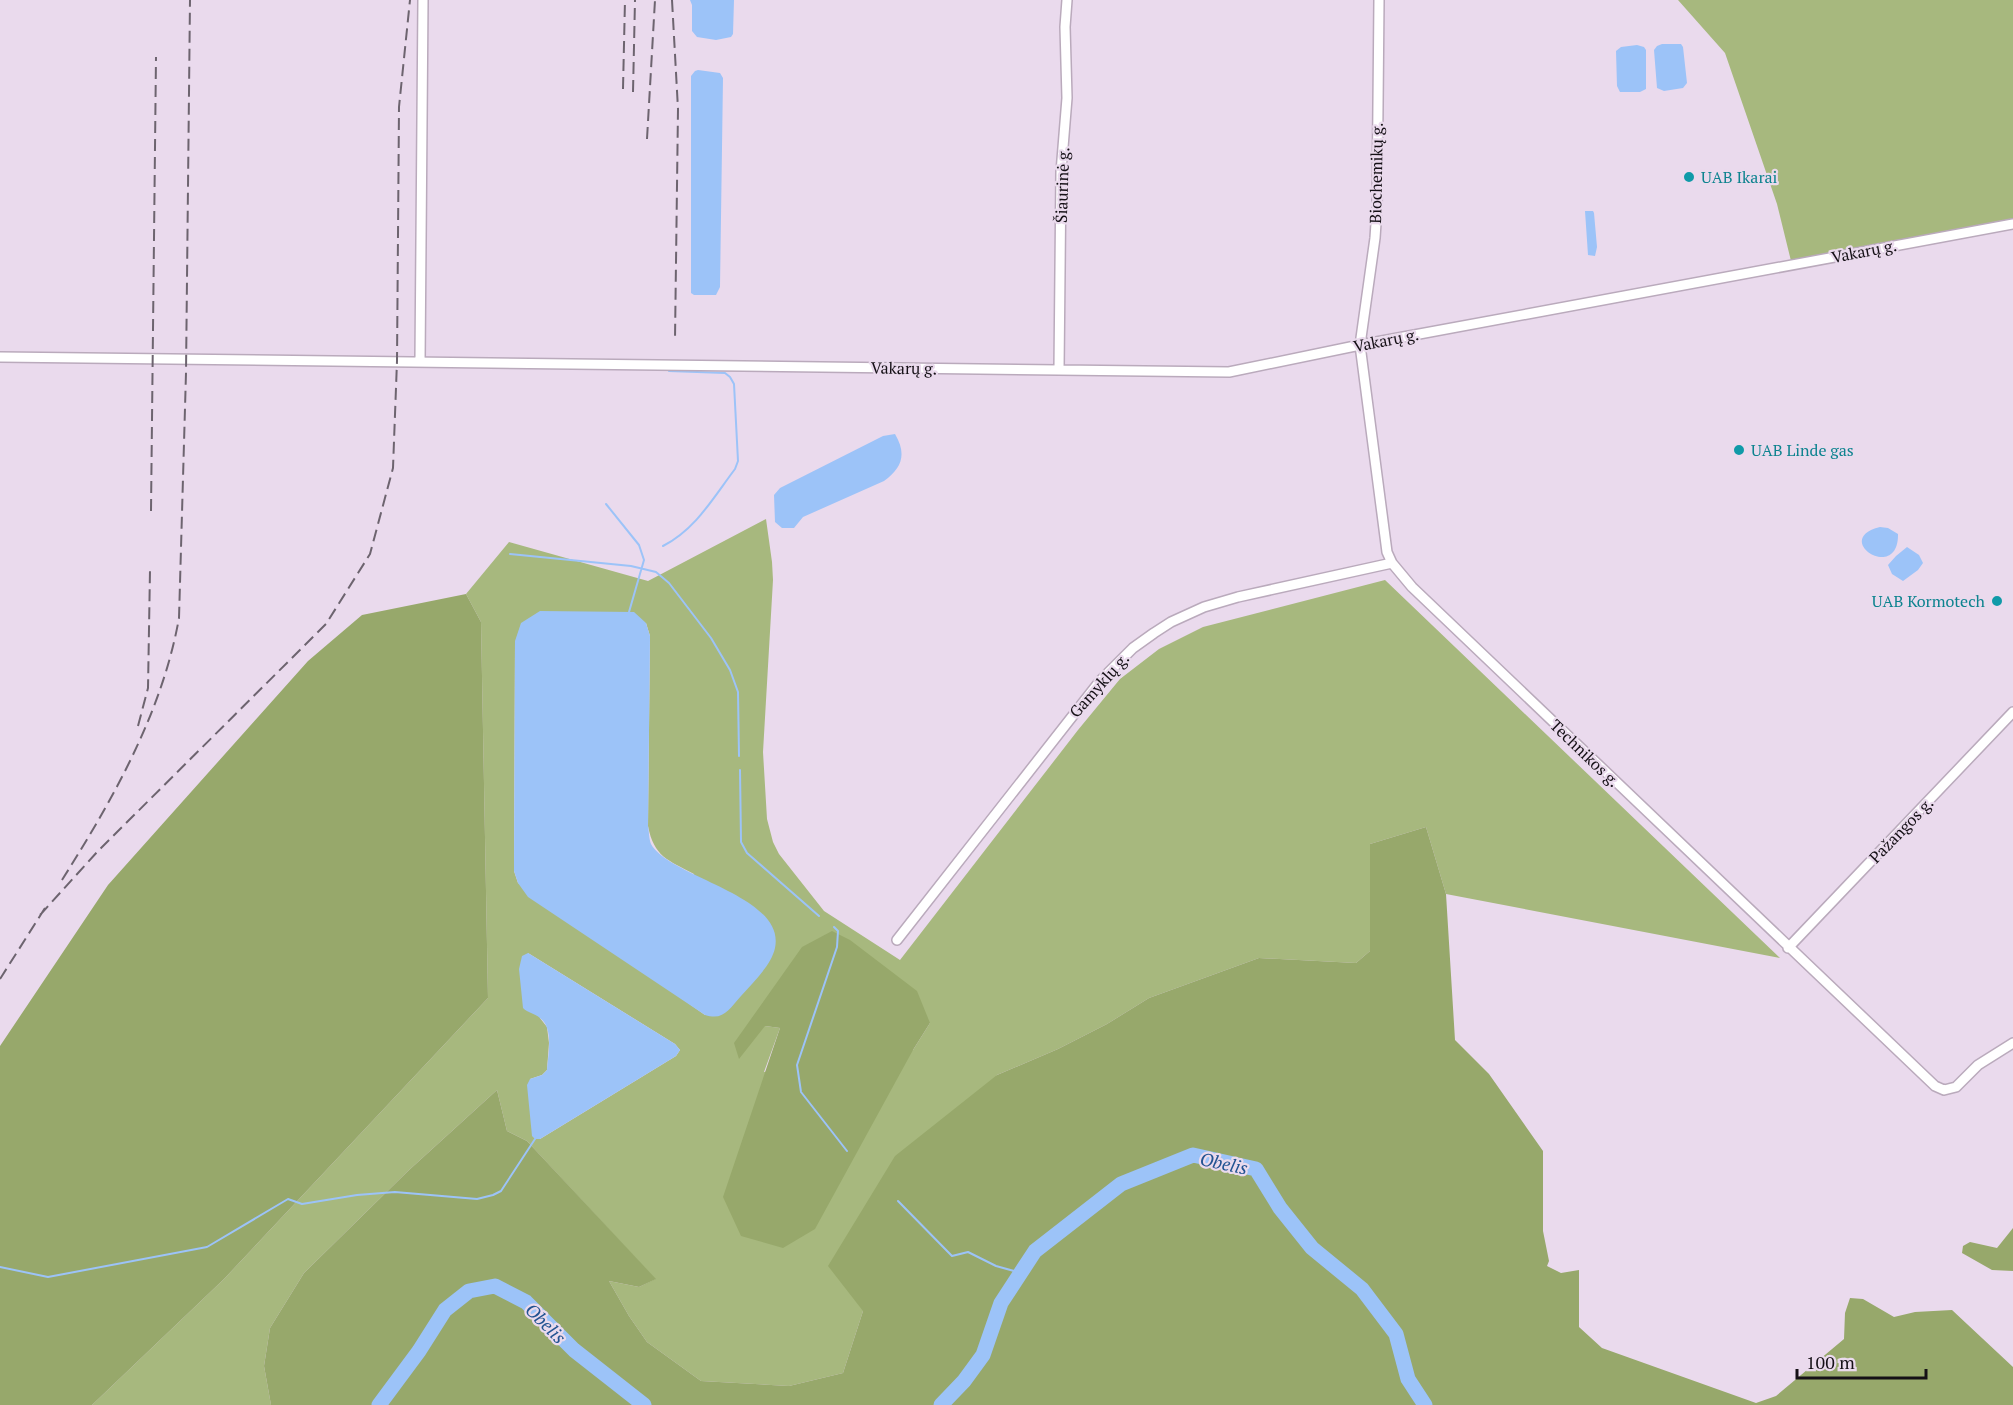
<svg xmlns="http://www.w3.org/2000/svg" width="2013" height="1405" font-family="'PT Serif',serif">
<rect width="100%" height="100%" fill="#eadaed"/>
<path fill="#a7b87e" fill-rule="evenodd" d="M 1678,0 L 2013,0 L 2013,224 L 1792,265 L 1777,204 L 1725,53 Z
M 766,519 L 772,562 L 773,580 L 763,752 L 767,819 L 773,842 L 779,854 L 824,911 L 900,960 L 1078,730 L 1120,679 L 1159,649 L 1203,627 L 1385,580 L 1780,958 L 1446,894 L 1426,827 L 1370,844 L 1370,951 L 1356,963 L 1259,958 L 1149,998 L 1107,1024 L 1058,1049 L 997,1075 L 863,1311 L 843,1373 L 789,1386 L 701,1381 L 647,1342 L 629,1316 L 609,1281 L 639,1287 L 655,1279 L 527,1141 L 507,1131 L 497,1090 L 408,1171 L 304,1273 L 270,1328 L 264,1366 L 271,1405 L 92,1405 L 224,1279 L 488,998 L 481,622 L 466,594 L 509,542 L 648,581 ZM 646,623 L 650,636 L 648,826 C 654,857 668,860 694,874 L 705,1015 L 518,883 L 514,871 L 515,642 ZM 528,953 L 675,1044 L 680,1050 L 676,1056 L 540,1139 L 530,1079 L 542,1075 L 547,1070 L 549,1043 L 547,1027 L 540,1018 ZM 930,1023 L 913,1050 L 764,1072 L 780,1028 L 765,1026 Z"/>
<path fill="#97a86b" d="M 466,594 L 481,622 L 488,998 L 224,1279 L 92,1405 L 0,1405 L 0,1046 L 108,885 L 308,661 L 362,615 Z
M 1426,827 L 1446,894 L 1455,1040 L 1489,1074 L 1543,1151 L 1543,1231 L 1549,1261 L 1547,1266 L 1561,1273 L 1579,1270 L 1579,1327 L 1602,1348 L 1756,1403 L 1776,1396 L 1844,1339 L 1845,1313 L 1850,1298 L 1863,1299 L 1894,1317 L 1915,1312 L 1952,1310 L 2013,1367 L 2013,1405 L 271,1405 L 264,1366 L 270,1328 L 304,1273 L 408,1171 L 497,1090 L 507,1131 L 527,1141 L 656,1279 L 639,1287 L 609,1281 L 629,1316 L 647,1342 L 701,1381 L 789,1386 L 843,1373 L 863,1311 L 828,1266 L 895,1156 L 997,1075 L 1058,1049 L 1107,1024 L 1149,998 L 1259,958 L 1356,963 L 1370,951 L 1370,844 Z
M 832,931 L 850,940 L 917,991 L 930,1023 L 913,1050 L 815,1229 L 783,1248 L 741,1236 L 723,1197 L 780,1028 L 765,1026 L 739,1059 L 734,1043 L 802,947 Z
M 2013,1228 L 2013,1271 L 1992,1270 L 1962,1253 L 1963,1246 L 1970,1242 L 1997,1248 Z"/>
<path fill="#9cc3f8" d="M 690,0 L 734,0 L 733,34 L 731,37 L 716,40 L 697,37 L 692,31 L 692,5 Z
M 1662,44 L 1681,44 L 1683,47 L 1687,83 L 1683,88 L 1664,91 L 1657,88 L 1654,50 L 1657,46 Z
M 1637,45 L 1644,47 L 1646,50 L 1646,89 L 1640,92 L 1620,92 L 1617,86 L 1616,51 L 1621,47 Z
M 698,70 L 720,73 L 723,78 L 720,287 L 716,295 L 694,295 L 691,293 L 691,76 L 695,71 Z
M 1585,211 L 1593,211 L 1594,213 L 1597,247 L 1595,256 L 1588,255 Z
M 895,434 C 907,454 902,468 884,481 L 803,517 L 794,528 L 782,528 L 775,522 L 774,495 L 780,488 L 883,436 Z
M 1880,527 L 1888,528 L 1898,534 C 1899,584 1830,539 1880,527 Z
M 1907,547 L 1919,555 L 1923,563 L 1918,570 L 1903,581 L 1892,574 L 1888,565 L 1896,556 Z
M 540,611 L 634,612 L 646,623 L 650,636 L 648,826 C 649,831 649,839 651,844 C 670,878 786,895 775,948 C 771,966 753,982 741,996 C 729,1009 724,1021 705,1015 L 528,897 L 518,883 L 514,871 L 515,641 L 521,623 Z
M 528,953 L 675,1044 L 680,1050 L 676,1056 L 540,1139 L 535,1139 L 532,1136 L 527,1085 L 530,1079 L 542,1075 L 547,1070 C 548,1055 554,1028 540,1018 C 534,1013 528,1013 523,1008 L 519,969 L 522,956 Z"/>
<g fill="none" stroke-linecap="round" stroke-linejoin="round">
<path stroke="#9cc3f8" stroke-width="2" d="M 606,504 L 639,545 L 644,560 L 629,612
M 663,546 C 696,529 713,498 735,469 L 738,461 L 734,384 L 730,377 L 725,373 L 669,371
M 510,554 L 631,566 L 656,572 L 669,583 L 711,638 L 730,670 L 738,692 L 739,756
M 740,770 L 741,842 L 747,853 L 819,916
M 834,927 L 838,931 L 837,947 L 797,1065 L 801,1092 L 847,1151
M 898,1201 L 952,1256 L 968,1252 L 996,1266 L 1021,1273
M 0,1267 L 48,1277 L 207,1247 L 288,1199 L 302,1204 L 357,1195 L 395,1192 L 477,1199 L 493,1195 L 501,1191 L 535,1139"/>
<path stroke="#9cc3f8" stroke-width="15" d="M 379,1405 L 419,1351 L 445,1310 L 469,1291 L 495,1286 L 526,1302 L 574,1350 L 644,1405
M 941,1405 L 964,1381 L 983,1355 L 1001,1303 L 1035,1251 L 1121,1184 L 1193,1155 L 1256,1169 L 1280,1208 L 1312,1248 L 1362,1289 L 1396,1334 L 1408,1379 L 1425,1405"/>
<g stroke="#baaabc" stroke-width="12">
<path id="minor" d="M 1379,0 L 1377,208 L 1375,238 L 1360,345 L 1387,552 L 1392,563 L 1412,587 L 1935,1086 L 1944,1090 L 1956,1087 L 1978,1065 L 2013,1043
M 0,357 L 1229,372 L 1360,345 L 2013,224
M 420,361 L 423,0
M 1059,370 L 1061,172 L 1067,98 L 1065,27 L 1067,0
M 897,940 L 1100,681 L 1133,648 L 1154,633 L 1171,622 L 1204,607 L 1238,597 L 1392,563
M 1788,948 L 2013,712"/>
</g>
<use href="#minor" stroke="#fff" stroke-width="9"/>
<path stroke="#6d646f" stroke-width="2" stroke-dasharray="12 6" stroke-linecap="butt" d="M 672,0 L 678,109 L 675,339
M 623,89 L 625,0
M 633,92 L 635,0
M 647,139 L 655,0
M 151,511 L 156,57
M 138,726 L 148,688 L 150,570
M 62,880 C 113,799 162,713 179,618 L 186,373 L 190,0
M 40,915 L 98,851 L 326,624 L 370,554 L 393,468 L 397,361 L 399,107 L 410,0
M 0,979 L 45,908"/>
</g>
<g fill="#0f9aa8" stroke="#eadaed" stroke-width="2">
<circle cx="1689" cy="177" r="6"/>
<circle cx="1739" cy="450" r="6"/>
<circle cx="1997" cy="601" r="6"/>
</g>
<g text-anchor="middle" dominant-baseline="central" stroke-width="4.5" stroke-linejoin="round" paint-order="stroke">
<g font-size="16" fill="#151016" stroke="#eadaed">
<text transform="translate(1376 173) rotate(-89)">Biochemikų g.</text>
<text transform="translate(1062 185) rotate(-88)">Šiaurinė g.</text>
<text transform="translate(1864 251) rotate(-11)">Vakarų g.</text>
<text transform="translate(1386 340) rotate(-11)">Vakarų g.</text>
<text transform="translate(904 368) rotate(1)">Vakarų g.</text>
<text transform="translate(1099 685) rotate(-48)">Gamyklų g.</text>
<text transform="translate(1585 753) rotate(44)">Technikos g.</text>
<text transform="translate(1901 830) rotate(-46)">Pažangos g.</text>
</g>
<g font-size="16" fill="#0d838f" stroke="#eadaed" text-anchor="start">
<text x="1701" y="177">UAB Ikarai</text>
<text x="1751" y="450">UAB Linde gas</text>
<text x="1985" y="601" text-anchor="end">UAB Kormotech</text>
</g>
<g font-size="18" font-style="italic" fill="#225392" stroke="#eadaed">
<text transform="translate(1224 1163) rotate(12)">Obelis</text>
<text transform="translate(546 1323) rotate(45)">Obelis</text>
</g>
</g>
<path d="M1797 1369v9h129v-9" fill="none" stroke="#151016" stroke-width="3"/>
<text x="1806" y="1369" font-size="18" fill="#151016" stroke="#eadaed" stroke-width="4.5" paint-order="stroke">100 m</text>
</svg>
